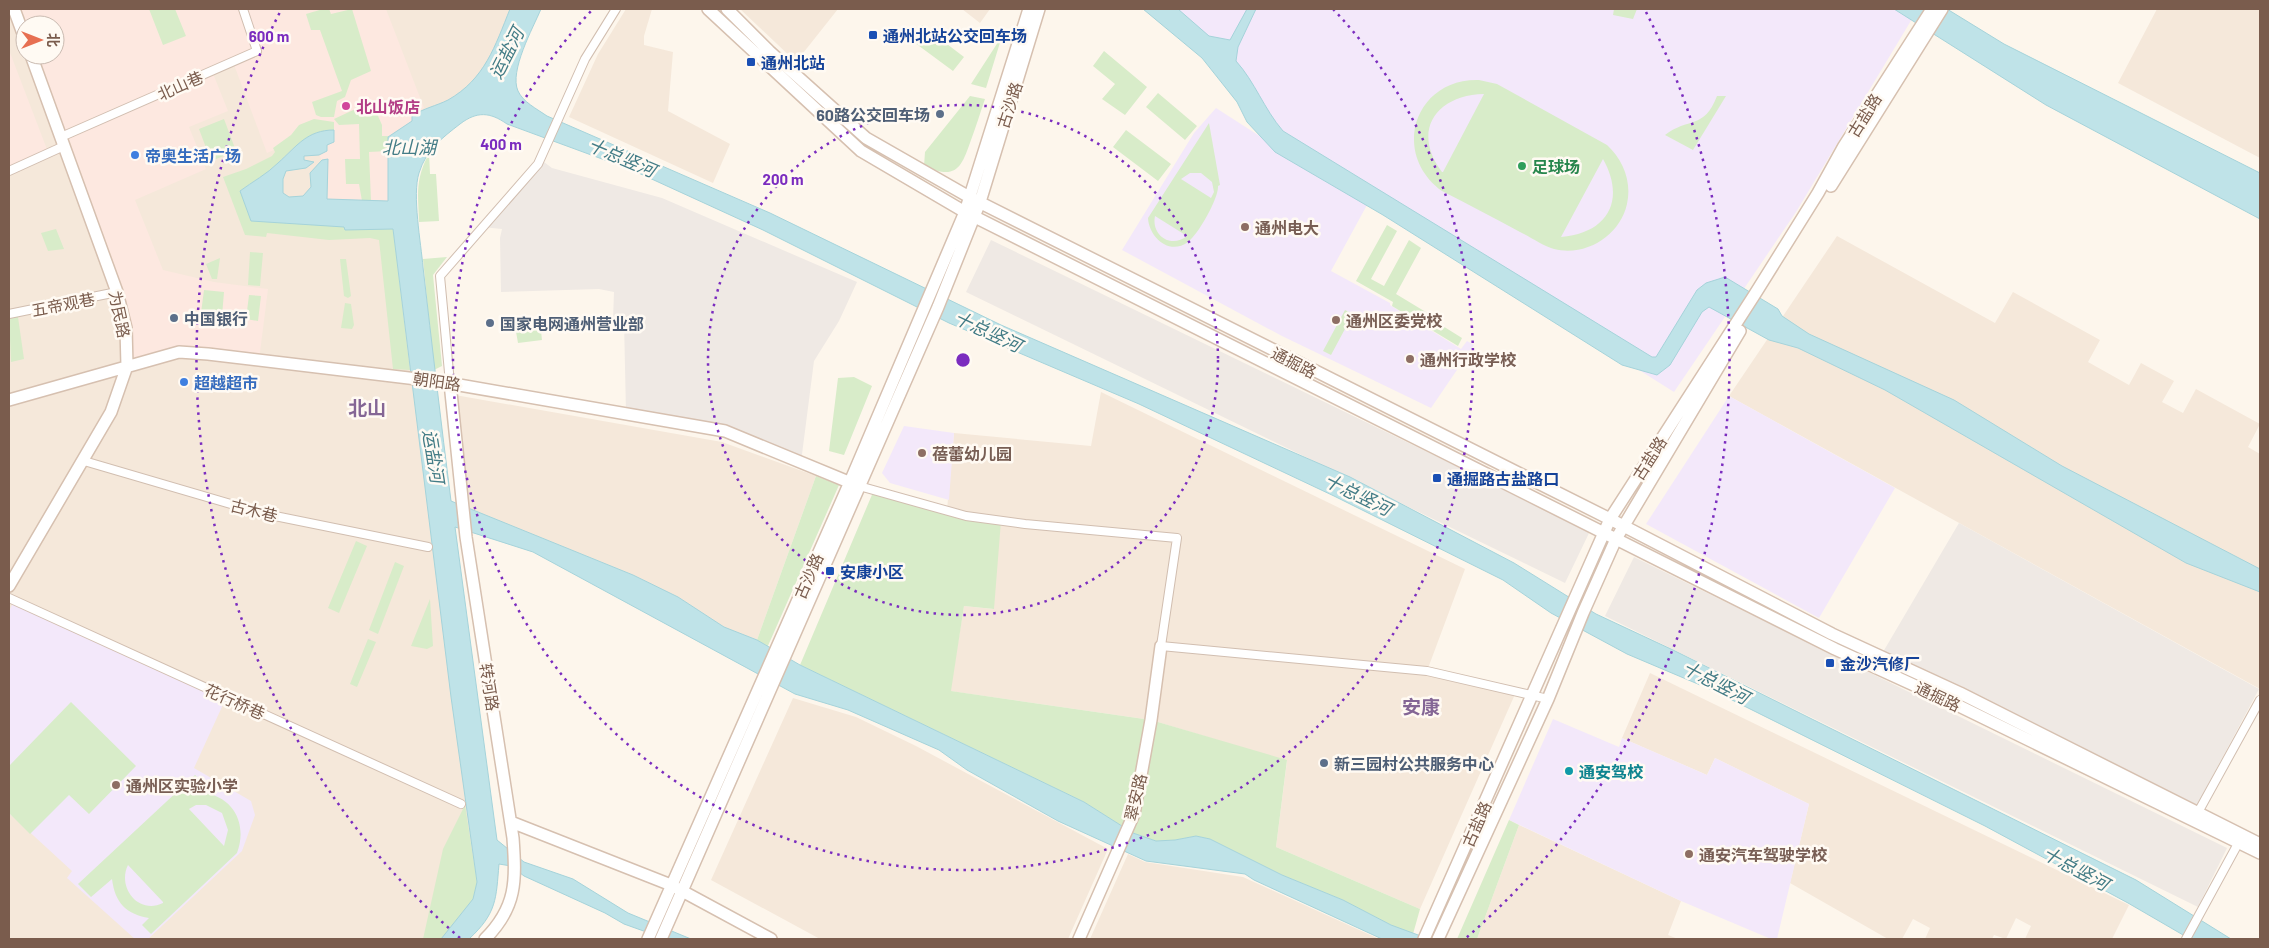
<svg xmlns="http://www.w3.org/2000/svg" width="2269" height="948" font-family="Barlow,'Noto Sans SC',sans-serif">
<rect width="100%" height="100%" fill="#fdf6ec"/>
<path fill="#f5e8da" fill-rule="evenodd" d="M 9,9 L 532,9 L 507,71 L 399,158 L 490,873 L 461,939 L 9,939 ZM 25,25 L 55,25 L 55,55 L 25,55 Z
M 626,9 L 652,9 L 644,36 L 644,45 L 673,52 L 668,111 L 730,144 L 713,183 L 569,117 L 598,54 Z
M 740,9 L 838,9 L 796,62 Z
M 962,9 L 990,9 L 980,23 Z
M 2157,9 L 2260,9 L 2260,158 L 2118,83 Z
M 1837,236 L 1995,323 L 2013,292 L 2100,340 L 2088,362 L 2129,385 L 2141,363 L 2174,381 L 2162,402 L 2183,413 L 2196,389 L 2260,424 L 2248,447 L 2260,454 L 2260,689 L 1729,396 Z
M 1101,392 L 1465,569 L 1427,671 L 1516,692 L 1420,909 L 1276,847 L 1287,761 L 1151,720 L 950,691 L 964,606 L 993,609 L 947,510 L 954,433 L 1091,446 Z
M 455,395 L 722,442 L 816,476 L 757,640 L 724,627 L 678,597 L 633,575 L 466,508 Z
M 1650,673 L 2129,905 L 2112,939 L 2025,939 L 2031,926 L 2016,918 L 2006,939 L 1994,935 L 1992,939 L 1925,939 L 1930,928 L 1913,919 L 1902,939 L 1888,939 L 1790,883 L 1809,804 L 1715,758 L 1707,775 L 1622,738 Z
M 793,698 L 856,717 L 916,746 L 1108,849 L 1068,939 L 820,939 L 711,880 Z
M 1519,825 L 1681,901 L 1668,935 L 1678,939 L 1477,939 Z
M 1128,854 L 1145,862 L 1243,877 L 1379,939 L 1090,939 Z"/>
<path fill="#fde8e0" d="M 14,9 L 386,9 L 424,108 L 413,116 L 412,121 L 388,137 L 388,201 L 327,199 L 327,159 L 322,160 L 319,155 L 327,151 L 327,145 L 334,142 L 334,130 L 319,130 L 267,153 L 233,62 L 212,71 L 228,111 L 189,127 L 206,169 L 135,200 L 163,270 L 214,282 L 268,289 L 259,360 L 179,352 L 127,366 L 126,328 L 31,55 L 55,55 L 55,25 L 25,25 Z
M 9,50 L 48,152 L 9,168 Z"/>
<path fill="#efe9e4" d="M 540,159 L 552,168 L 662,198 L 857,282 L 839,321 L 814,361 L 801,462 L 725,431 L 626,413 L 624,321 L 613,320 L 614,292 L 599,289 L 501,292 L 500,238 L 502,229 L 482,227 Z
M 991,240 L 1590,531 L 1565,583 L 966,292 Z
M 1959,523 L 2259,689 L 2197,805 L 1883,652 Z
M 1634,557 L 2227,848 L 2198,907 L 1605,616 Z"/>
<path fill="#f3e8fa" d="M 1166,9 L 1918,9 L 1796,212 L 1674,392 L 1372,202 L 1277,136 Z
M 1216,108 L 1367,205 L 1331,271 L 1390,303 L 1390,305 L 1461,349 L 1467,341 L 1474,345 L 1431,408 L 1282,336 L 1122,250 L 1194,133 Z
M 1729,396 L 1895,488 L 1819,618 L 1646,524 Z
M 904,426 L 954,433 L 949,500 L 890,483 L 882,473 Z
M 14,601 L 226,698 L 194,768 L 251,801 L 255,815 L 242,851 L 148,939 L 135,939 L 67,878 L 72,871 L 9,813 L 9,611 Z
M 1553,719 L 1619,747 L 1622,738 L 1707,775 L 1715,758 L 1809,804 L 1777,939 L 1771,939 L 1681,901 L 1509,820 Z"/>
<path fill="#d8ecc9" fill-rule="evenodd" d="M 149,9 L 175,9 L 186,36 L 163,45 Z
M 323,9 L 329,9 L 331,14 L 352,9 L 371,71 L 351,80 L 345,97 L 337,101 L 334,117 L 321,117 L 316,115 L 312,102 L 342,91 L 320,30 L 311,30 L 306,14 Z
M 1614,9 L 1637,9 L 1633,19 L 1613,15 Z
M 922,25 L 964,57 L 953,71 L 911,40 Z
M 1002,36 L 986,88 L 971,84 Z
M 1104,51 L 1147,87 L 1125,115 L 1102,99 L 1115,84 L 1093,66 Z
M 1479,80 L 1497,84 L 1607,145 C 1623,160 1632,181 1627,204 C 1620,235 1587,257 1554,249 C 1543,246 1531,237 1520,232 C 1494,218 1468,204 1442,191 C 1390,153 1415,78 1479,80 ZM 1484,94 L 1443,172 L 1442,172 C 1411,131 1436,95 1484,94 ZM 1603,159 C 1626,200 1608,233 1561,237 Z
M 1158,93 L 1197,126 L 1185,140 L 1146,107 Z
M 970,96 L 985,99 C 980,113 976,127 971,140 C 961,169 956,180 924,166 L 925,152 Z
M 1717,96 L 1726,96 L 1693,150 L 1665,135 C 1688,117 1704,130 1717,96 Z
M 364,105 L 367,112 L 375,109 L 382,125 L 382,136 L 388,136 L 388,151 L 369,152 L 371,201 L 362,201 L 359,184 L 346,184 L 345,159 L 360,159 L 359,124 L 339,125 L 334,119 Z
M 224,119 L 236,151 L 211,161 L 199,129 Z
M 314,119 L 334,122 L 334,130 C 308,130 296,146 278,163 C 267,174 252,182 240,191 L 378,228 L 393,229 L 410,370 L 393,369 L 379,240 L 370,238 L 329,240 L 267,233 L 266,237 L 245,235 L 223,177 L 246,169 L 272,156 L 275,152 L 273,148 L 291,135 L 299,125 Z
M 1209,123 L 1220,185 L 1218,186 C 1219,198 1198,235 1188,242 C 1169,256 1149,237 1148,218 ZM 1190,173 L 1201,173 L 1212,182 L 1214,192 L 1211,198 L 1181,179 ZM 1155,216 L 1187,236 C 1171,249 1151,235 1155,216 Z
M 1126,130 L 1171,164 L 1158,181 L 1113,147 Z
M 429,153 L 430,174 L 436,174 L 439,221 L 419,222 C 418,192 415,181 429,153 Z
M 1387,225 L 1397,231 L 1371,279 L 1384,286 L 1409,240 L 1421,248 L 1396,294 L 1439,320 L 1438,323 L 1462,338 L 1458,346 L 1392,306 L 1393,302 L 1356,281 Z
M 56,229 L 64,249 L 48,251 L 41,233 Z
M 250,252 L 263,253 L 260,286 L 248,285 Z
M 447,257 L 433,275 L 442,366 L 434,370 L 423,259 Z
M 220,258 L 217,279 L 212,279 L 206,264 Z
M 340,259 L 346,259 L 351,296 L 348,298 L 344,296 Z
M 204,290 L 224,292 L 222,316 L 201,313 Z
M 249,295 L 261,296 L 258,321 L 246,319 Z
M 345,303 L 351,304 L 354,325 L 352,329 L 341,328 Z
M 1345,310 L 1353,314 L 1331,355 L 1323,351 Z
M 9,317 L 18,317 L 24,359 L 11,362 Z
M 540,322 L 542,340 L 518,343 L 515,326 Z
M 854,377 L 872,386 L 844,455 L 829,451 L 838,378 Z
M 816,476 L 839,485 L 767,648 L 757,640 Z
M 874,490 L 1001,521 L 994,609 L 964,606 L 951,691 L 1151,720 L 1287,760 L 1276,847 L 1420,909 L 1413,934 L 1391,925 L 1343,900 L 1282,875 L 1210,839 L 1196,836 L 1175,840 L 1156,841 L 1133,833 L 1084,802 L 800,665 Z
M 356,541 L 367,546 L 339,613 L 328,608 Z
M 395,562 L 404,566 L 378,634 L 369,630 Z
M 430,599 L 433,646 L 427,649 L 411,646 Z
M 368,639 L 376,642 L 357,687 L 350,684 Z
M 71,702 L 136,766 L 89,814 L 69,795 L 30,834 L 9,813 L 9,766 Z
M 195,775 L 209,787 L 203,793 C 233,796 248,824 237,853 L 151,934 L 142,925 L 149,918 C 126,914 115,903 112,879 L 91,897 L 78,884 ZM 196,805 L 206,805 L 222,813 L 228,830 L 224,846 L 189,809 ZM 128,865 L 163,902 L 163,903 C 138,915 117,887 128,865 Z
M 465,805 L 477,882 L 473,899 L 441,939 L 423,939 L 443,849 Z
M 1509,820 L 1519,825 L 1477,939 L 1457,939 Z"/>
<path fill="#bfe3e8" stroke="#a5d3da" d="M 510,9 L 541,9 C 533,28 509,71 518,91 C 523,102 537,109 547,116 L 770,213 L 1001,325 L 1350,477 L 1514,563 L 1596,614 L 1673,650 L 2136,880 L 2231,939 L 2190,939 L 2128,903 L 1985,826 L 1712,690 L 1627,654 L 1551,613 L 1503,580 L 1334,496 L 1139,404 L 949,323 L 763,230 L 632,170 L 507,124 C 490,112 477,111 460,124 C 442,138 426,150 419,173 C 412,195 421,243 423,267 C 432,345 441,423 451,501 L 633,575 L 678,597 L 724,627 L 757,640 L 800,665 L 1084,802 L 1133,833 L 1156,841 L 1175,840 L 1196,836 L 1210,839 L 1282,875 L 1343,900 L 1391,925 L 1429,939 L 1382,939 L 1254,880 L 1245,874 L 1146,861 L 1058,821 L 967,770 L 939,750 L 848,710 L 795,694 L 533,552 L 455,527 L 497,840 L 524,862 L 573,879 L 628,913 L 691,939 L 666,939 L 624,924 L 605,913 L 524,876 L 511,866 L 499,864 C 496,899 497,913 469,939 L 441,939 L 473,899 L 477,882 L 451,697 L 393,229 L 345,230 L 344,227 L 251,221 L 240,191 C 252,182 267,174 278,163 C 297,146 307,130 334,130 L 334,142 L 327,145 L 327,151 L 319,155 L 304,156 L 304,160 L 314,162 L 306,168 L 286,171 L 283,179 L 283,193 L 289,197 L 303,196 L 311,187 L 310,173 L 322,160 L 328,159 L 327,199 L 388,201 L 388,137 L 412,121 L 412,116 C 424,108 436,106 448,100 C 485,79 495,46 510,9 Z
M 1143,9 L 1178,9 L 1209,36 L 1230,40 L 1247,9 L 1256,9 L 1238,47 L 1236,61 C 1255,82 1264,109 1283,131 L 1652,357 L 1656,357 L 1697,290 L 1706,283 L 1725,277 L 1778,309 L 1782,316 L 1809,334 L 1954,400 L 2062,466 L 2260,569 L 2260,592 L 2186,563 L 1885,390 L 1798,348 L 1769,340 L 1709,307 L 1702,312 L 1670,365 L 1657,375 L 1622,365 L 1383,215 L 1275,152 L 1247,122 L 1237,102 L 1202,58 Z
M 1894,9 L 1947,9 L 2004,44 L 2260,173 L 2260,219 L 2046,105 Z"/>
<g fill="none" stroke-linecap="round" stroke-linejoin="round">
<g stroke="#d1beb0" stroke-width="10">
<path id="street" d="M 61,137 L 257,51 L 243,9
M 9,171 L 64,146
M 9,314 L 117,292
M 450,383 L 440,276 L 538,164 L 585,59 L 616,9
M 84,461 L 265,514 L 428,547
M 859,486 L 966,516 L 1025,524 L 1177,538 L 1161,646
M 9,598 L 461,804
M 1161,646 L 1427,671 L 1548,699
M 2196,816 L 2260,700
M 2186,939 L 2240,840"/>
</g>
<g stroke="#d6c0b0" stroke-width="14">
<path id="secondary" d="M 14,9 L 25,39
M 708,9 L 861,151 L 965,212 L 1835,649 L 1953,703 L 2260,853
M 727,9 L 769,51 L 866,138 L 971,198 L 1610,519 L 1832,634 L 1960,693 L 2260,844
M 1831,186 L 1942,9
M 450,383 L 466,537 L 513,838 C 516,881 517,907 485,939
M 9,400 L 179,352 L 208,354 L 442,382 L 725,431 L 856,485
M 9,586 L 111,412 L 127,366 L 126,328 L 117,292 L 31,55
M 511,822 L 671,885 L 771,939
M 648,939 L 850,482 L 965,212 L 1029,9
M 661,939 L 938,307 L 980,202 L 1039,9
M 1079,939 L 1134,814 L 1151,720 L 1161,646
M 1424,939 L 1610,519 L 1755,294 L 1818,193 L 1844,146 L 1932,9
M 1438,939 L 1548,699 L 1583,613 L 1616,539 L 1740,331"/>
</g>
<use href="#street" stroke="#fff" stroke-width="8"/>
<use href="#secondary" stroke="#fff" stroke-width="11"/>
</g>
<g fill="none" stroke="#7b2cbf" stroke-width="2.5" stroke-dasharray="2.5 5">
<circle cx="963" cy="360" r="255"/>
<path d="M1333 9A510 510 0 1 1 593 9"/>
<path d="M460 938A766 766 0 0 1 280 12M1646 12A766 766 0 0 1 1466 938"/>
</g>
<g fill="#1a4fb4" stroke="#fffaf3" stroke-width="2">
<rect x="868" y="30" width="10" height="10" rx="2.5"/>
<rect x="746" y="57" width="10" height="10" rx="2.5"/>
<rect x="1432" y="473" width="10" height="10" rx="2.5"/>
<rect x="825" y="566" width="10" height="10" rx="2.5"/>
<rect x="1825" y="658" width="10" height="10" rx="2.5"/>
</g>
<circle fill="#d1479c" stroke="#fffaf3" stroke-width="2" cx="346" cy="106" r="5"/>
<g fill="#5c6f8a" stroke="#fffaf3" stroke-width="2">
<circle cx="940" cy="114" r="5"/>
<circle cx="174" cy="318" r="5"/>
<circle cx="490" cy="323" r="5"/>
<circle cx="1324" cy="763" r="5"/>
</g>
<g fill="#3f7fe0" stroke="#fffaf3" stroke-width="2">
<circle cx="135" cy="155" r="5"/>
<circle cx="184" cy="382" r="5"/>
</g>
<circle fill="#2e9e5b" stroke="#fffaf3" stroke-width="2" cx="1522" cy="166" r="5"/>
<g fill="#8d6e63" stroke="#fffaf3" stroke-width="2">
<circle cx="1245" cy="227" r="5"/>
<circle cx="1336" cy="320" r="5"/>
<circle cx="1410" cy="359" r="5"/>
<circle cx="922" cy="453" r="5"/>
<circle cx="116" cy="785" r="5"/>
<circle cx="1689" cy="854" r="5"/>
</g>
<circle fill="#0f9aa8" stroke="#fffaf3" stroke-width="2" cx="1569" cy="771" r="5"/>
<g text-anchor="middle" dominant-baseline="central" stroke-width="5" stroke-linejoin="round" paint-order="stroke">
<g font-size="16" font-weight="bold" fill="#164399" stroke="#fffaf3" text-anchor="start">
<text x="883" y="35">通州北站公交回车场</text>
<text x="761" y="62">通州北站</text>
<text x="1447" y="478">通掘路古盐路口</text>
<text x="840" y="571">安康小区</text>
<text x="1840" y="663">金沙汽修厂</text>
</g>
<g font-size="16" fill="#7a5c4d" stroke="#fffaf3">
<text transform="translate(180 85) rotate(-24)">北山巷</text>
<text transform="translate(1009 105) rotate(-72)">古沙路</text>
<text transform="translate(1864 115) rotate(-58)">古盐路</text>
<text transform="translate(63 304) rotate(-11)">五帝观巷</text>
<text transform="translate(120 314) rotate(78)">为民路</text>
<text transform="translate(1294 362) rotate(27)">通掘路</text>
<text transform="translate(437 381) rotate(8)">朝阳路</text>
<text transform="translate(1649 458) rotate(-57)">古盐路</text>
<text transform="translate(254 510) rotate(14)">古木巷</text>
<text transform="translate(808 576) rotate(-66)">古沙路</text>
<text transform="translate(490 687) rotate(81)">转河路</text>
<text transform="translate(1938 696) rotate(25)">通掘路</text>
<text transform="translate(235 701) rotate(24)">花行桥巷</text>
<text transform="translate(1135 797) rotate(-77)">翠安路</text>
<text transform="translate(1476 824) rotate(-66)">古盐路</text>
</g>
<g font-size="16" font-weight="bold" fill="#b23c85" stroke="#fffaf3" text-anchor="start">
<text x="356" y="106">北山饭店</text>
</g>
<g font-size="16" font-weight="bold" fill="#4e5e75" stroke="#fffaf3" text-anchor="start">
<text x="930" y="114" text-anchor="end">60路公交回车场</text>
<text x="184" y="318">中国银行</text>
<text x="500" y="323">国家电网通州营业部</text>
<text x="1334" y="763">新三园村公共服务中心</text>
</g>
<g font-size="16" font-weight="bold" fill="#366cbe" stroke="#fffaf3" text-anchor="start">
<text x="145" y="155">帝奥生活广场</text>
<text x="194" y="382">超越超市</text>
</g>
<g font-size="16" font-weight="bold" fill="#27864d" stroke="#fffaf3" text-anchor="start">
<text x="1532" y="166">足球场</text>
</g>
<g font-size="16" font-weight="bold" fill="#785e54" stroke="#fffaf3" text-anchor="start">
<text x="1255" y="227">通州电大</text>
<text x="1346" y="320">通州区委党校</text>
<text x="1420" y="359">通州行政学校</text>
<text x="932" y="453">蓓蕾幼儿园</text>
<text x="126" y="785">通州区实验小学</text>
<text x="1699" y="854">通安汽车驾驶学校</text>
</g>
<g font-size="16" font-weight="bold" fill="#0d838f" stroke="#fffaf3" text-anchor="start">
<text x="1579" y="771">通安驾校</text>
</g>
<g font-size="18" font-style="italic" fill="#437c86" stroke="#fffaf3">
<text transform="translate(506 53) rotate(-63)">运盐河</text>
<text x="409" y="147">北山湖</text>
<text transform="translate(622 157) rotate(23)">十总竖河</text>
<text transform="translate(988 331) rotate(25)">十总竖河</text>
<text transform="translate(434 456) rotate(81)">运盐河</text>
<text transform="translate(1358 494) rotate(26)">十总竖河</text>
<text transform="translate(1716 682) rotate(27)">十总竖河</text>
<text transform="translate(2076 868) rotate(28)">十总竖河</text>
</g>
<g font-size="19" font-weight="bold" fill="#846695" stroke="#fffaf3">
<text x="367" y="407">北山</text>
<text x="1421" y="706">安康</text>
</g>
</g>
<circle cx="963" cy="360" r="8" fill="#7b2cbf" stroke="#fffaf3" stroke-width="2.5"/>
<g font-size="15" text-anchor="middle" font-weight="bold" fill="#7b2cbf" stroke="#fffaf3" stroke-width="5" stroke-linejoin="round" paint-order="stroke">
<text x="269" y="42">600 m</text>
<text x="501" y="150">400 m</text>
<text x="783" y="185">200 m</text>
</g>
<rect width="2269" height="948" fill="none" stroke="#7a5c4d" stroke-width="20"/>
<g transform="translate(40 40) rotate(90)"><circle r="24" fill="#fffaf3" stroke="#cabbb1"/>
<path d="M0-4L9 19L0 12L-9 19Z" fill="#e76f51"/>
<text y="-8" font-size="14" font-weight="bold" text-anchor="middle" fill="#7a5c4d">北</text>
</g>
</svg>
